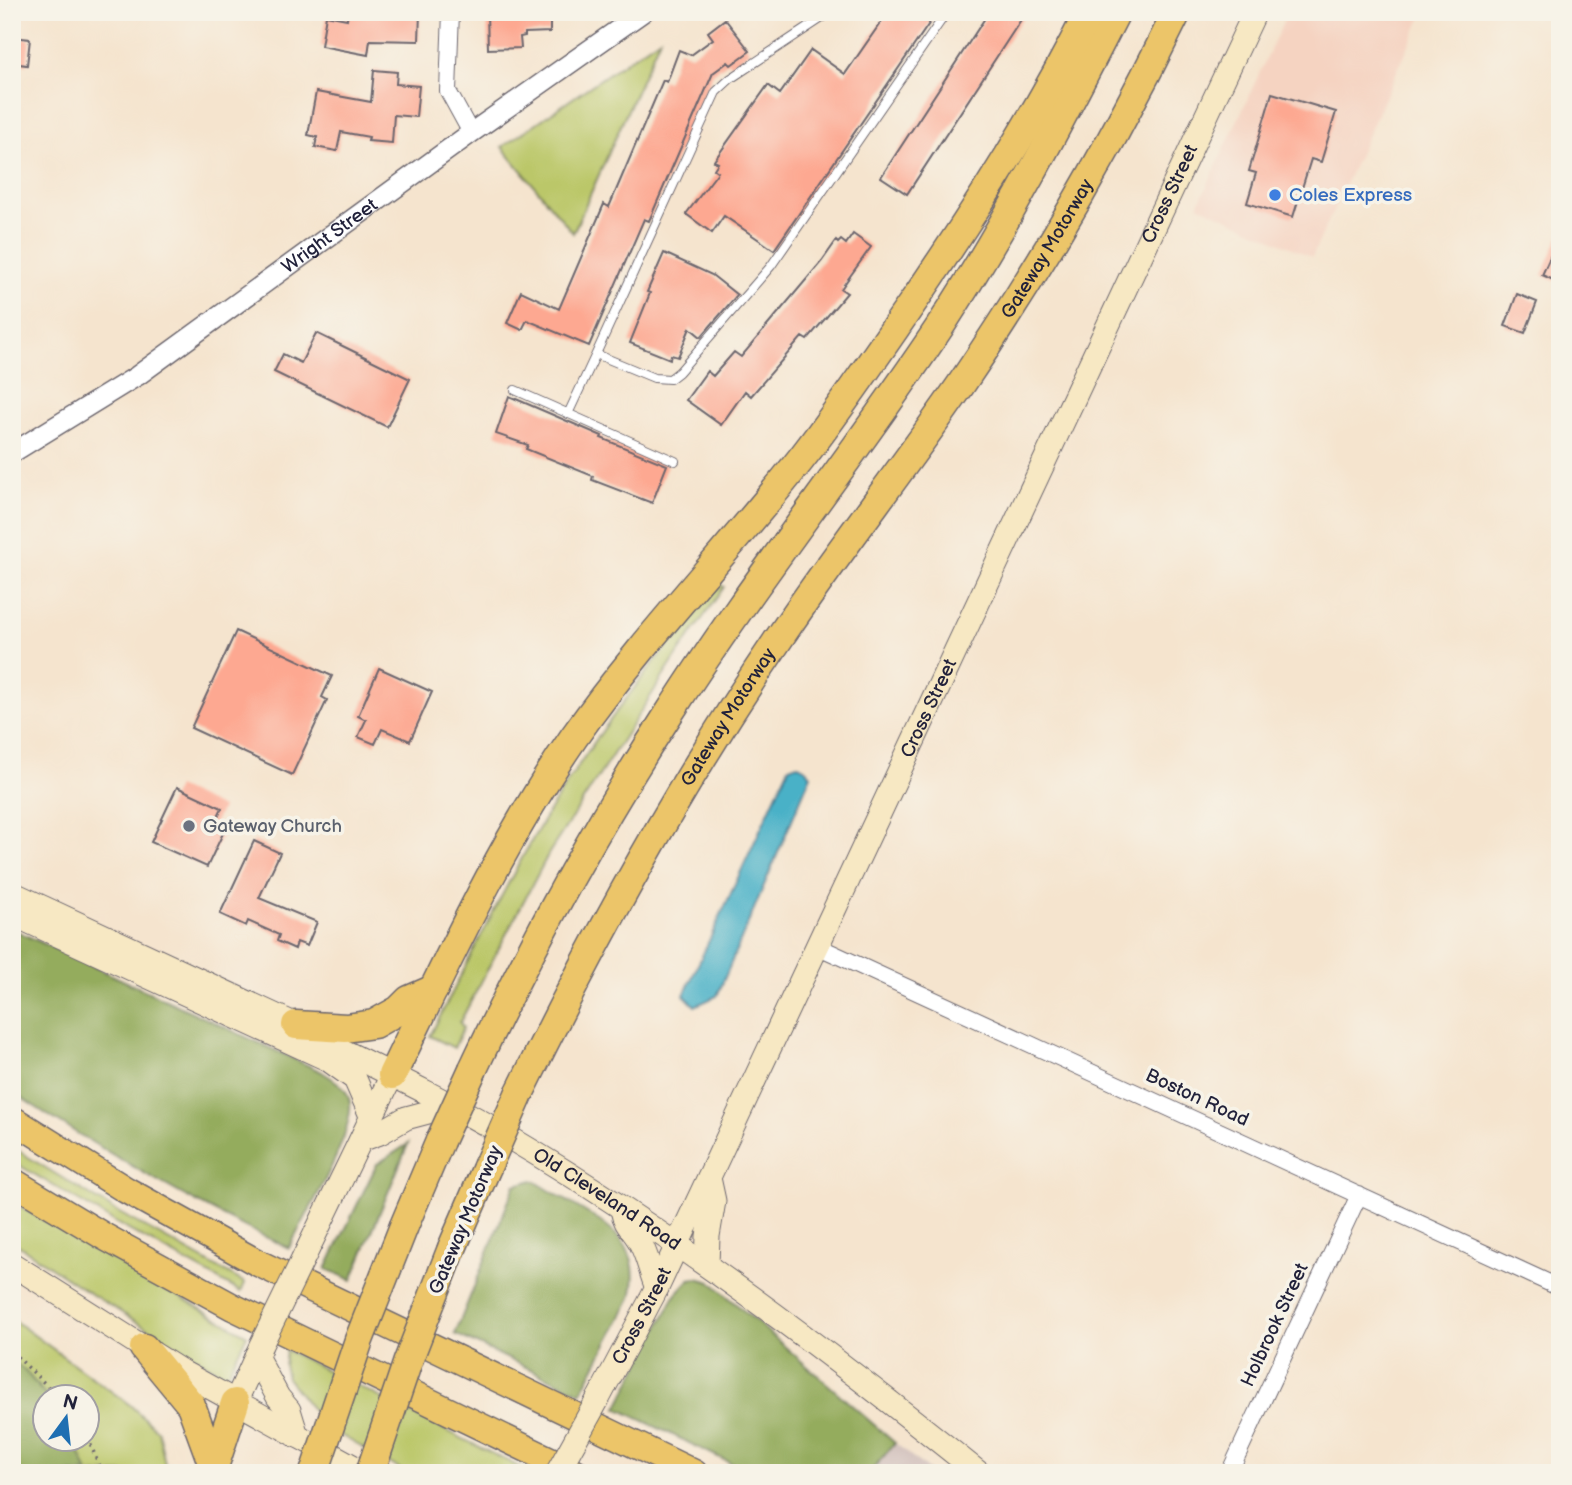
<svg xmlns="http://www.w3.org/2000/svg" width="1572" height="1485" font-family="'Balsamiq Sans',sans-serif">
<rect width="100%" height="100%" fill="#f7f3e8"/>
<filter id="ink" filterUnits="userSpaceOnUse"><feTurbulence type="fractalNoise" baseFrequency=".0143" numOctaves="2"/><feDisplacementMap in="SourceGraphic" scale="14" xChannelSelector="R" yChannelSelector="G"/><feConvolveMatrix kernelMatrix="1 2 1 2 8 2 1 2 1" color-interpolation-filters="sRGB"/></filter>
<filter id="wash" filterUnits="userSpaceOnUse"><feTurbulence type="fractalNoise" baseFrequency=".00686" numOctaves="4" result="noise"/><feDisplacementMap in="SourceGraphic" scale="28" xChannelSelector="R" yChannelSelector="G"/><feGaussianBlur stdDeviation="1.57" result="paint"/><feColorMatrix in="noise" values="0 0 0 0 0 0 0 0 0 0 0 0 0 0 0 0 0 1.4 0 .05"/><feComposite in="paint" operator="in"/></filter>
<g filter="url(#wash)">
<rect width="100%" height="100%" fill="#f5e4ce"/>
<path fill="#f5d3c1" d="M 1288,12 L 1424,12 L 1312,257 L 1198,205 Z"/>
<path fill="#d1c0bc" d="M 895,1443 L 932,1473 L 869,1473 Z"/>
<path fill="#bbc769" stroke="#6e7452" stroke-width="2" fill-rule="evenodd" d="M 660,38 L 573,233 L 502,147 Z
M 720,584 L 724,587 L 674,660 L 549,853 L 460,1022 L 463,1028 L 454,1048 L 430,1036 C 467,965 501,892 542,823 C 593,737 654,659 720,584 Z
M 12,1147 L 114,1210 L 245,1283 L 241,1292 L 114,1222 L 12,1161 Z
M 12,1202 L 247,1335 L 226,1376 L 91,1294 L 12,1241 Z
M 12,1319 L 130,1405 L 158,1431 L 167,1473 L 12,1473 ZM 46,1398 L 88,1398 L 88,1440 L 46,1440 Z
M 286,1350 L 531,1473 L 407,1473 L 342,1436 L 314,1412 L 287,1378 L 284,1365 Z"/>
<path fill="#94ac5d" stroke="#5b674c" stroke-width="2" d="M 12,929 L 322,1072 C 333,1079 345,1086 349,1098 C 359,1127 304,1219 289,1248 C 192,1204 101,1150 12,1092 Z
M 408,1144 L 352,1280 L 326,1269 L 377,1164 Z
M 533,1180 C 550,1191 567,1201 584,1211 C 620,1233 642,1252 631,1298 L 581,1393 L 455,1334 L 515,1185 Z
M 697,1278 L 711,1282 L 895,1443 L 869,1473 L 751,1473 L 617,1408 L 675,1295 L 690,1279 Z
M 12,1360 L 26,1372 L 47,1397 L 46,1398 L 46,1440 L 74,1440 L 88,1473 L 12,1473 Z"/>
<path fill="#48b1c7" stroke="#356a81" stroke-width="2" d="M 797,764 L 806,769 L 811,775 L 717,996 L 695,1006 L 684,995 L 789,767 Z"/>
<g id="blocks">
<path fill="#fda891" d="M 348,12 L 420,12 L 419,41 L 370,40 L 368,55 L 321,46 L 326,15 L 347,19 Z
M 487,12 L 550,12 L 550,32 L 525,33 L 525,36 L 520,37 L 521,48 L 488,49 Z
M 888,12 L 937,12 L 774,250 L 724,216 L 712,233 L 686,214 L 718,172 L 714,169 L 718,163 L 714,161 L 768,85 L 780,94 L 811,50 L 845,74 Z
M 989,12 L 1026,12 L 907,194 L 881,177 Z
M 725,19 L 750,51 L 731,65 L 728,62 L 713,73 L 649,221 L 644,219 L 589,346 L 527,320 L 522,330 L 507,323 L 521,291 L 559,309 L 604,204 L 609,207 L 663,80 L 667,82 L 679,50 L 691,55 L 713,39 L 708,32 Z
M 12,37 L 30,39 L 27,65 L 12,63 Z
M 374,70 L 397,72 L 396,84 L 419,86 L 416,117 L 394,115 L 392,143 L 368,141 L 369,137 L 341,132 L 337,151 L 315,147 L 317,137 L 308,135 L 316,92 L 371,102 Z
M 1272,93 L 1336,112 L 1321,162 L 1311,159 L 1293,217 L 1247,203 L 1256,173 L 1249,171 Z
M 853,234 L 871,247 L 843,286 L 841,289 L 847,293 L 807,340 L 802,337 L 751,396 L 745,391 L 721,425 L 686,400 L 707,371 L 713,376 L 734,352 L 741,357 L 822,261 L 836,241 L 838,243 L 841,240 L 846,244 Z
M 1560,235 L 1560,283 L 1542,275 Z
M 664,253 L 712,275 L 737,295 L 701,337 L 690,328 L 678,357 L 671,355 L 670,359 L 630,343 L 650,293 L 647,292 Z
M 1517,294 L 1537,302 L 1525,333 L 1505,326 Z
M 316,333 L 410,379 L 387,427 L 274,372 L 283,354 L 301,363 Z
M 509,396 L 602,436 L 601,438 L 667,465 L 652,503 L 592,480 L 593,476 L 526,449 L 528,445 L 496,434 Z
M 236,631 L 332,676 L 322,697 L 327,700 L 292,775 L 191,728 Z
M 379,668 L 432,692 L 410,741 L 382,729 L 375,744 L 358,737 L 366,720 L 358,716 Z
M 177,787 L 222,808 L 214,824 L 225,829 L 207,867 L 151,842 Z
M 254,841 L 280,853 L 259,898 L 317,922 L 307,946 L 297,942 L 295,949 L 277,941 L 279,935 L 248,921 L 246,926 L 220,914 Z"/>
</g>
</g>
<g filter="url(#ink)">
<use href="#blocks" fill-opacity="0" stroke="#6c666e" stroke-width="2"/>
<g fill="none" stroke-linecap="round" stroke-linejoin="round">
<g stroke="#6c666e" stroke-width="10">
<path id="service" d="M 831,12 L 730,79 L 716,92 L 596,354 L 654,378 L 670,379 L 679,372 L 771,266 L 947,12
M 515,390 L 675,461
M 568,414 L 596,354"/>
</g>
<g stroke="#6c666e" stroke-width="18">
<path id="minor" d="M 451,12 L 448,91 L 471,133
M 817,946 L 1560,1288
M 1229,1473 L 1359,1195"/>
</g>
<g stroke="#6c666e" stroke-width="22">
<g id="tertiary">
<path id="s1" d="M 12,453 L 137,376 L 471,133 L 643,12"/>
</g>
</g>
<g stroke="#6c666e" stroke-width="25">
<g id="secondary">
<path id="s2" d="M 12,893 L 296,1025 L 317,1038 C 382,1070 447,1101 510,1138 C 676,1236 829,1352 979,1473"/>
<path d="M 12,914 L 327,1059 L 355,1079 L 372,1118"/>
<path d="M 361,1140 L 380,1133 L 406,1118 L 451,1106"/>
<path d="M 622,1210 C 625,1226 634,1230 641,1244 C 648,1258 651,1274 657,1288"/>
<path d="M 304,1257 L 392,1075"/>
<path d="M 12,1264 L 184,1373 L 365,1473"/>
<path d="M 707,1265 L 708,1236 L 714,1201 L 709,1178"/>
<path d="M 256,1356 L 278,1397 L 289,1410 L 297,1436"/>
<path id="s3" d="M 598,1399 L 657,1288 L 1255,12"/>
<path d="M 235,1403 L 260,1348"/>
</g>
</g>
<g stroke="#6c666e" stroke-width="29">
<path id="trunk" d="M 12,1119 L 126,1190 L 256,1262 L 694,1473
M 12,1181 L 105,1237 L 233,1307 L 577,1473"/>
</g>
<g stroke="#6c666e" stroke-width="31">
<g id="motorway">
<path d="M 296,1025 L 346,1028 L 374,1024 L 399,1010 L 409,1000 L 434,989"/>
<path d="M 473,1069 C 530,947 595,828 668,715 C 754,580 855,455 943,322 C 1008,222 1062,118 1116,12"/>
<path d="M 392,1075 C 448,960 501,843 574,737 C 643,639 727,553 801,459 C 843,405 881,348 920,292 C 981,202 1040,110 1089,12"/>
<path id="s4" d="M 520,1092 C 597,934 683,779 782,634 C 839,550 902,470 960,386 C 1041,267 1114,142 1177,12"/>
<path d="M 404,1226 L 440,1141"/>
<path d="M 452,1248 L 487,1167"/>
<path d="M 144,1348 L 191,1405 L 214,1468"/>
<path d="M 212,1473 L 235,1403"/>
</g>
</g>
<path stroke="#6c666e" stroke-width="3.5" stroke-dasharray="2 5" stroke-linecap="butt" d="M 12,1352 L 60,1398
M 88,1438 L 102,1473"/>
<use href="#service" stroke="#fff" stroke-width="8"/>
<use href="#minor" stroke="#fff" stroke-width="16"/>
<use href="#tertiary" stroke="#fff" stroke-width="19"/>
<use href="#secondary" stroke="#f7e8c3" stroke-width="23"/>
<use href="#trunk" stroke="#ecc569" stroke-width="26"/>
<use href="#motorway" stroke="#ecc569" stroke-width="28"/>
<g stroke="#6c666e" stroke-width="25" stroke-linecap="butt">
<path id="secondary-bridge" d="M 260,1347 L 304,1257
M 557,1473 L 598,1399"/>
</g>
<g stroke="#6c666e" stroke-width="31" stroke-linecap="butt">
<path id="motorway-bridge" d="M 440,1141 L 473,1069
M 487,1167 L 520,1092
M 314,1473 L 359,1340 L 404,1226
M 370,1473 L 408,1361 L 452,1248"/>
</g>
<use href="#secondary-bridge" stroke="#f7e8c3" stroke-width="23"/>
<use href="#motorway-bridge" stroke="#ecc569" stroke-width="28"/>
</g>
</g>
<circle fill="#3f7fe0" stroke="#f7f3e8" stroke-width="2.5" cx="1275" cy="195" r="7"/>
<circle fill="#6b7280" stroke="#f7f3e8" stroke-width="2.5" cx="189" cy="826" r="7"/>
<g text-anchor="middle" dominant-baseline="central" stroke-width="7" stroke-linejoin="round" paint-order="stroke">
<g font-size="19" fill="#22223b" stroke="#f7f3e8">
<text stroke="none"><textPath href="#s3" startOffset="1334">Cross Street</textPath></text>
<text stroke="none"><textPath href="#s1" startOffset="385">Wright Street</textPath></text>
<text stroke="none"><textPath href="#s4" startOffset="996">Gateway Motorway</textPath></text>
<text stroke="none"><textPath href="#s3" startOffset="766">Cross Street</textPath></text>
<text stroke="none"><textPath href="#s4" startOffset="429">Gateway Motorway</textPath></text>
<text transform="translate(1197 1098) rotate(25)">Boston Road</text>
<text stroke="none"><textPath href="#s2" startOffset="670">Old Cleveland Road</textPath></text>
<text transform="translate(466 1220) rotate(-67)">Gateway Motorway</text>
<text stroke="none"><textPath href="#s3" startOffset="94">Cross Street</textPath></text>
<text transform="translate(1275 1325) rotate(-65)">Holbrook Street</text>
</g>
<g font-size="19" fill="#366cbe" stroke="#f7f3e8" text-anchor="start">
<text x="1289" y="195">Coles Express</text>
</g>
<g font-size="19" fill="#5b616d" stroke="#f7f3e8" text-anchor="start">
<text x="203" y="826">Gateway Church</text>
</g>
</g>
<rect width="1572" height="1485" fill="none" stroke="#f7f3e8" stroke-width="42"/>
<g transform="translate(66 1418) rotate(15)"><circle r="33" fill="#f7f3e8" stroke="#a29fa3" stroke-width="2"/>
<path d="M0-5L12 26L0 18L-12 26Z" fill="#1f6fb2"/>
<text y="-10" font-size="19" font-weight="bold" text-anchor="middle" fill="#22223b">N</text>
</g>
</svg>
